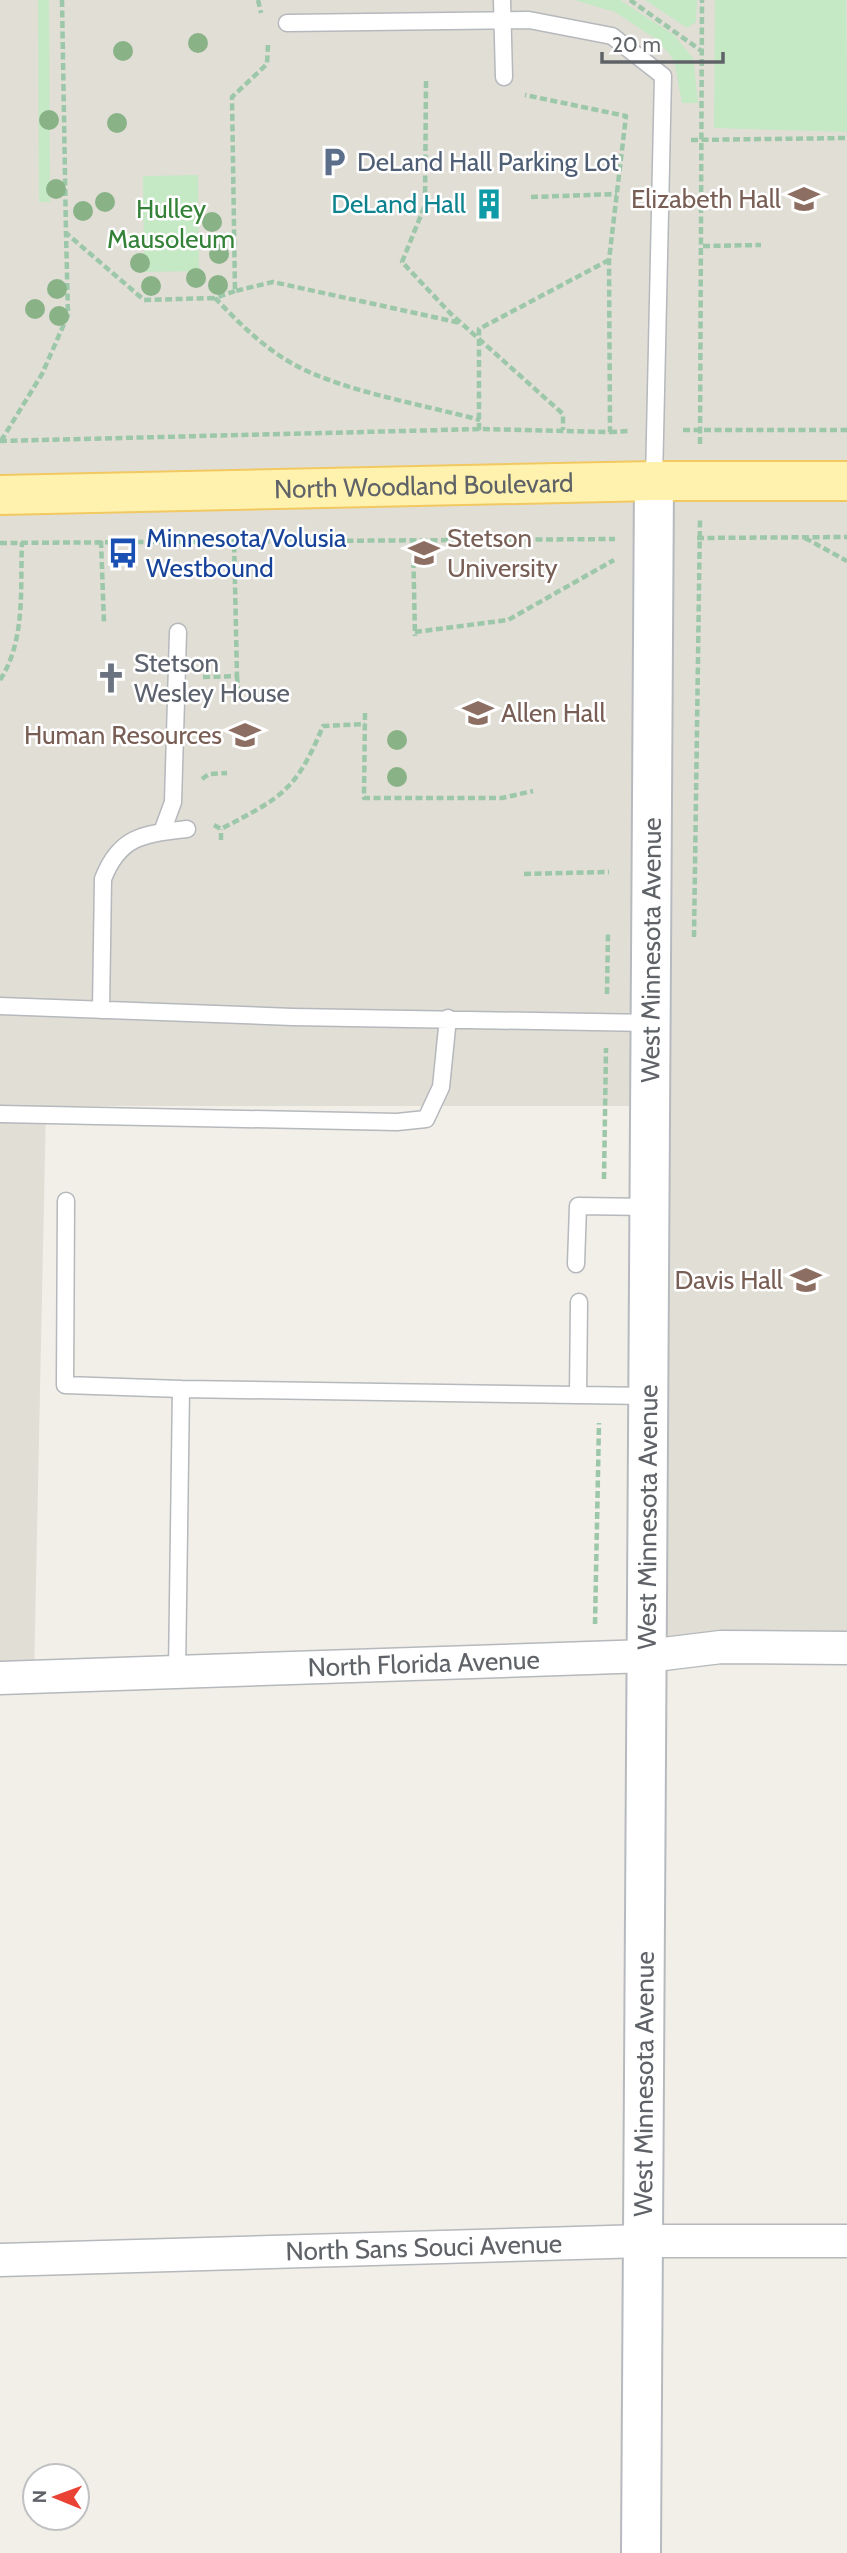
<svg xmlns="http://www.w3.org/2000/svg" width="847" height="2553" font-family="Cabin,sans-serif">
<rect width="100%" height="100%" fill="#f1efe8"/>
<path fill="#e1ded6" d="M 0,0 L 847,0 L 847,1656 L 647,1656 L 650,1106 L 46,1106 L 34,1677 L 0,1678 Z"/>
<path fill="#c5e8c5" d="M 38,0 L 49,0 L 50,202 L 39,202 Z
M 510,0 L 620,0 L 674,35 L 693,58 L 698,103 L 682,103 L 674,60 L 657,40 L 615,12 L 574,0 Z
M 645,0 L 697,0 L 696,22 L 687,28 Z
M 715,0 L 846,0 L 847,132 L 714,128 Z
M 198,175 L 199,271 L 144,272 L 143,176 Z"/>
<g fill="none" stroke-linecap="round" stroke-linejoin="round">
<g stroke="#b5b8bc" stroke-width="19">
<path id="lane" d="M 502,0 L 504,77
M 287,23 L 529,20 L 612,36 L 663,76 L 654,481
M 162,832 L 173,802 L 178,632
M 0,1006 L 293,1017 L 651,1023
M 101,1010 L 103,879 C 120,835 145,834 187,829
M 0,1114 L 397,1122 L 426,1119 L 441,1087 L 448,1018
M 66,1201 L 65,1385 L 181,1389
M 576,1264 L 578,1206 L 650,1207
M 578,1395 L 579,1302
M 177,1672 L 181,1389 L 648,1396"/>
</g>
<g stroke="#b5b8bc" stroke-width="35">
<g id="street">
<path id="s1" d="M 0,1678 L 647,1656 L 721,1647 L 847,1648"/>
<path id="s2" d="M 0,2260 L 643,2241 L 847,2241"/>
</g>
</g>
<g stroke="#b6babf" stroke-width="42">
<g id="secondary">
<path id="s3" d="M 641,2553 L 654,481"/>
</g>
</g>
<g stroke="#f2c960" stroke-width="42">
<g id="primary">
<path id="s4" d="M 0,495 L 654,481 L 847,481"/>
</g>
</g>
<path stroke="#9cc7a9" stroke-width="4.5" stroke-dasharray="7 3.5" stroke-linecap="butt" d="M 62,0 L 66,233 L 144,300 L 215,298
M 258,0 L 261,13
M 630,0 L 703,52
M 268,45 L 267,64 L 232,97 L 235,291 L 273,282 L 461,323
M 426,81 L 425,205 L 402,262 L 451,314 L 563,414 L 563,430
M 691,140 L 847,138
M 531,197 L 617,194
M 703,246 L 761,245
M 235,291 L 215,298 C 239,323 263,347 293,364 C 341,391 425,405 480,420
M 479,430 L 479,329 L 609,260
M 683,430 L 847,430
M 610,432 L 629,431
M 0,441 L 483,429 L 610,432 L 609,260 L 626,116 L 525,95
M 1,441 L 42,374 L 68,315 L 66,233
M 700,444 L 702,0
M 697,538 L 847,537
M 805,538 L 847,561
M 413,540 L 415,636
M 101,541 L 104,623
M 0,543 L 615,539
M 415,632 L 508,620 L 614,560
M 237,676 L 238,691
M 203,677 L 237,676 L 234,539
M 0,680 C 26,640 20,589 22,542
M 365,713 L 364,798 L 502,798 L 533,791
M 202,779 L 209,774 L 227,773
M 214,825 L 221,829 C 282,797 296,791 323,726 L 365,724
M 221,840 L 221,829
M 524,874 L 609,872
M 694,937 L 700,519
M 607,994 L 608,933
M 604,1179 L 606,1048
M 595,1624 L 599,1423"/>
<use href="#lane" stroke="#fff" stroke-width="16"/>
<use href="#street" stroke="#fff" stroke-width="32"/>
<use href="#secondary" stroke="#fff" stroke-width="38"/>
<use href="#primary" stroke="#fff2af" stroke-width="38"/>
</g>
<g fill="#89b387">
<circle cx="198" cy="43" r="10"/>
<circle cx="123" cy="51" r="10"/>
<circle cx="49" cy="120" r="10"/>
<circle cx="117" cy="123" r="10"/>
<circle cx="56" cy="189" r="10"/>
<circle cx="105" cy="202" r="10"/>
<circle cx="83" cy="211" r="10"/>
<circle cx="212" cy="222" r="10"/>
<circle cx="219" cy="254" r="10"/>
<circle cx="140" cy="263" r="10"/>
<circle cx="196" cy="278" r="10"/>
<circle cx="218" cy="285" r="10"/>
<circle cx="151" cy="286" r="10"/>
<circle cx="57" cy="289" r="10"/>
<circle cx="35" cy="309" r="10"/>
<circle cx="59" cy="316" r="10"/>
<circle cx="397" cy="740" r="10"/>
<circle cx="397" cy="777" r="10"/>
</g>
<defs>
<g id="parking-bare" transform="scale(2.415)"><path d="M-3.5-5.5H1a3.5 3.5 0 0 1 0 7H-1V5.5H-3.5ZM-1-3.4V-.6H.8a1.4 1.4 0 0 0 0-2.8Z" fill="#5c6f8a" stroke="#fff" stroke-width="2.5" paint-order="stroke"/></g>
<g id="university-bare" transform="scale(2.415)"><path d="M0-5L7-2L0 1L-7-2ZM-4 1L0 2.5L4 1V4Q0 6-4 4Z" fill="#8d6e63" stroke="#fff" stroke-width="2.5" paint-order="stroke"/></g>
<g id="building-bare" transform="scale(2.415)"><path d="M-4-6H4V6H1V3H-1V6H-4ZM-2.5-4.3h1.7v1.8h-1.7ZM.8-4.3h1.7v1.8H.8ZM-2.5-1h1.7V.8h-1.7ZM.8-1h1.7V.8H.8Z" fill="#0f9aa8" stroke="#fff" stroke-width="2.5" paint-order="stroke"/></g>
<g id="bus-bare" transform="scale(2.415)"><path d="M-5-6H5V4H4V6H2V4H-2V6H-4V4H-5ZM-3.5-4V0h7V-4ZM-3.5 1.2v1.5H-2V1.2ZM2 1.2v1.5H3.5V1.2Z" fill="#1a4fb4" stroke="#fff" stroke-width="2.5" paint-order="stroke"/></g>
<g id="church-bare" transform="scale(2.415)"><path d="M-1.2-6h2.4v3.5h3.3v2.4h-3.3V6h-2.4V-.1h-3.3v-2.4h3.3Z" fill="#6b7280" stroke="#fff" stroke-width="2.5" paint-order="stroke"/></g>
</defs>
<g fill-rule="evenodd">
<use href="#parking-bare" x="334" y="162"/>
<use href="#university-bare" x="804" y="199"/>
<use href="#building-bare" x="489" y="204"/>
<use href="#bus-bare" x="123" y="553"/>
<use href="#university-bare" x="424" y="553"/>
<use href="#church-bare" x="111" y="678"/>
<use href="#university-bare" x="478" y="713"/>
<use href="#university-bare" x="245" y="735"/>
<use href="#university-bare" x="806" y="1280"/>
</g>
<g text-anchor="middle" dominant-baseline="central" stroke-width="5" stroke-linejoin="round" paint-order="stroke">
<g font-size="26" fill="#4e5e75" stroke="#fff" text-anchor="start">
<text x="357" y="162">DeLand Hall Parking Lot</text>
</g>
<g font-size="26" fill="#785e54" stroke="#fff" text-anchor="end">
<text x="781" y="199">Elizabeth Hall</text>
<text x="447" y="538" text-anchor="start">Stetson<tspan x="447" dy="30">University</tspan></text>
<text x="501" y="713" text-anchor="start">Allen Hall</text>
<text x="222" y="735">Human Resources</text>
<text x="783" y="1280">Davis Hall</text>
</g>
<g font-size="26" fill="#0d838f" stroke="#fff" text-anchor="end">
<text x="466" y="204">DeLand Hall</text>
</g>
<g font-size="26" fill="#348238" stroke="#fff">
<text x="171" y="209">Hulley<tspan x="171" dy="30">Mausoleum</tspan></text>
</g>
<g font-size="26" fill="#5f6368" stroke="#fff">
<text stroke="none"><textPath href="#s4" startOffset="424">North Woodland Boulevard</textPath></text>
<text stroke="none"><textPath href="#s3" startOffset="1603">West Minnesota Avenue</textPath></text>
<text stroke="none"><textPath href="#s3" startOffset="1036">West Minnesota Avenue</textPath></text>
<text stroke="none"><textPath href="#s1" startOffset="424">North Florida Avenue</textPath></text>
<text stroke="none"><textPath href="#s3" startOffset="469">West Minnesota Avenue</textPath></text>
<text stroke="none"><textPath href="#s2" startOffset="424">North Sans Souci Avenue</textPath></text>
</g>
<g font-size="26" fill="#164399" stroke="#fff" text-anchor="start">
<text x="146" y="538">Minnesota/Volusia<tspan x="146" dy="30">Westbound</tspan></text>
</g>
<g font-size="26" fill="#5b616d" stroke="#fff" text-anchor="start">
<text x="134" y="663">Stetson<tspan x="134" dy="30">Wesley House</tspan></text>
</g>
</g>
<g transform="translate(56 2497) rotate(271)"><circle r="33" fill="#ffffff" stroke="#bfc1c3" stroke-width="2"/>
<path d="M0-5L12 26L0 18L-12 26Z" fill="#ea4335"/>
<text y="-10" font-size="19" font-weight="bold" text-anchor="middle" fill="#5f6368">N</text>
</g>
<path d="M602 52v10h121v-10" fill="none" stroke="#5f6368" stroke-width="3.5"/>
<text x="612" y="52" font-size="21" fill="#5f6368" stroke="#ffffff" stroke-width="5" paint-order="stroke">20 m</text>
</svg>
